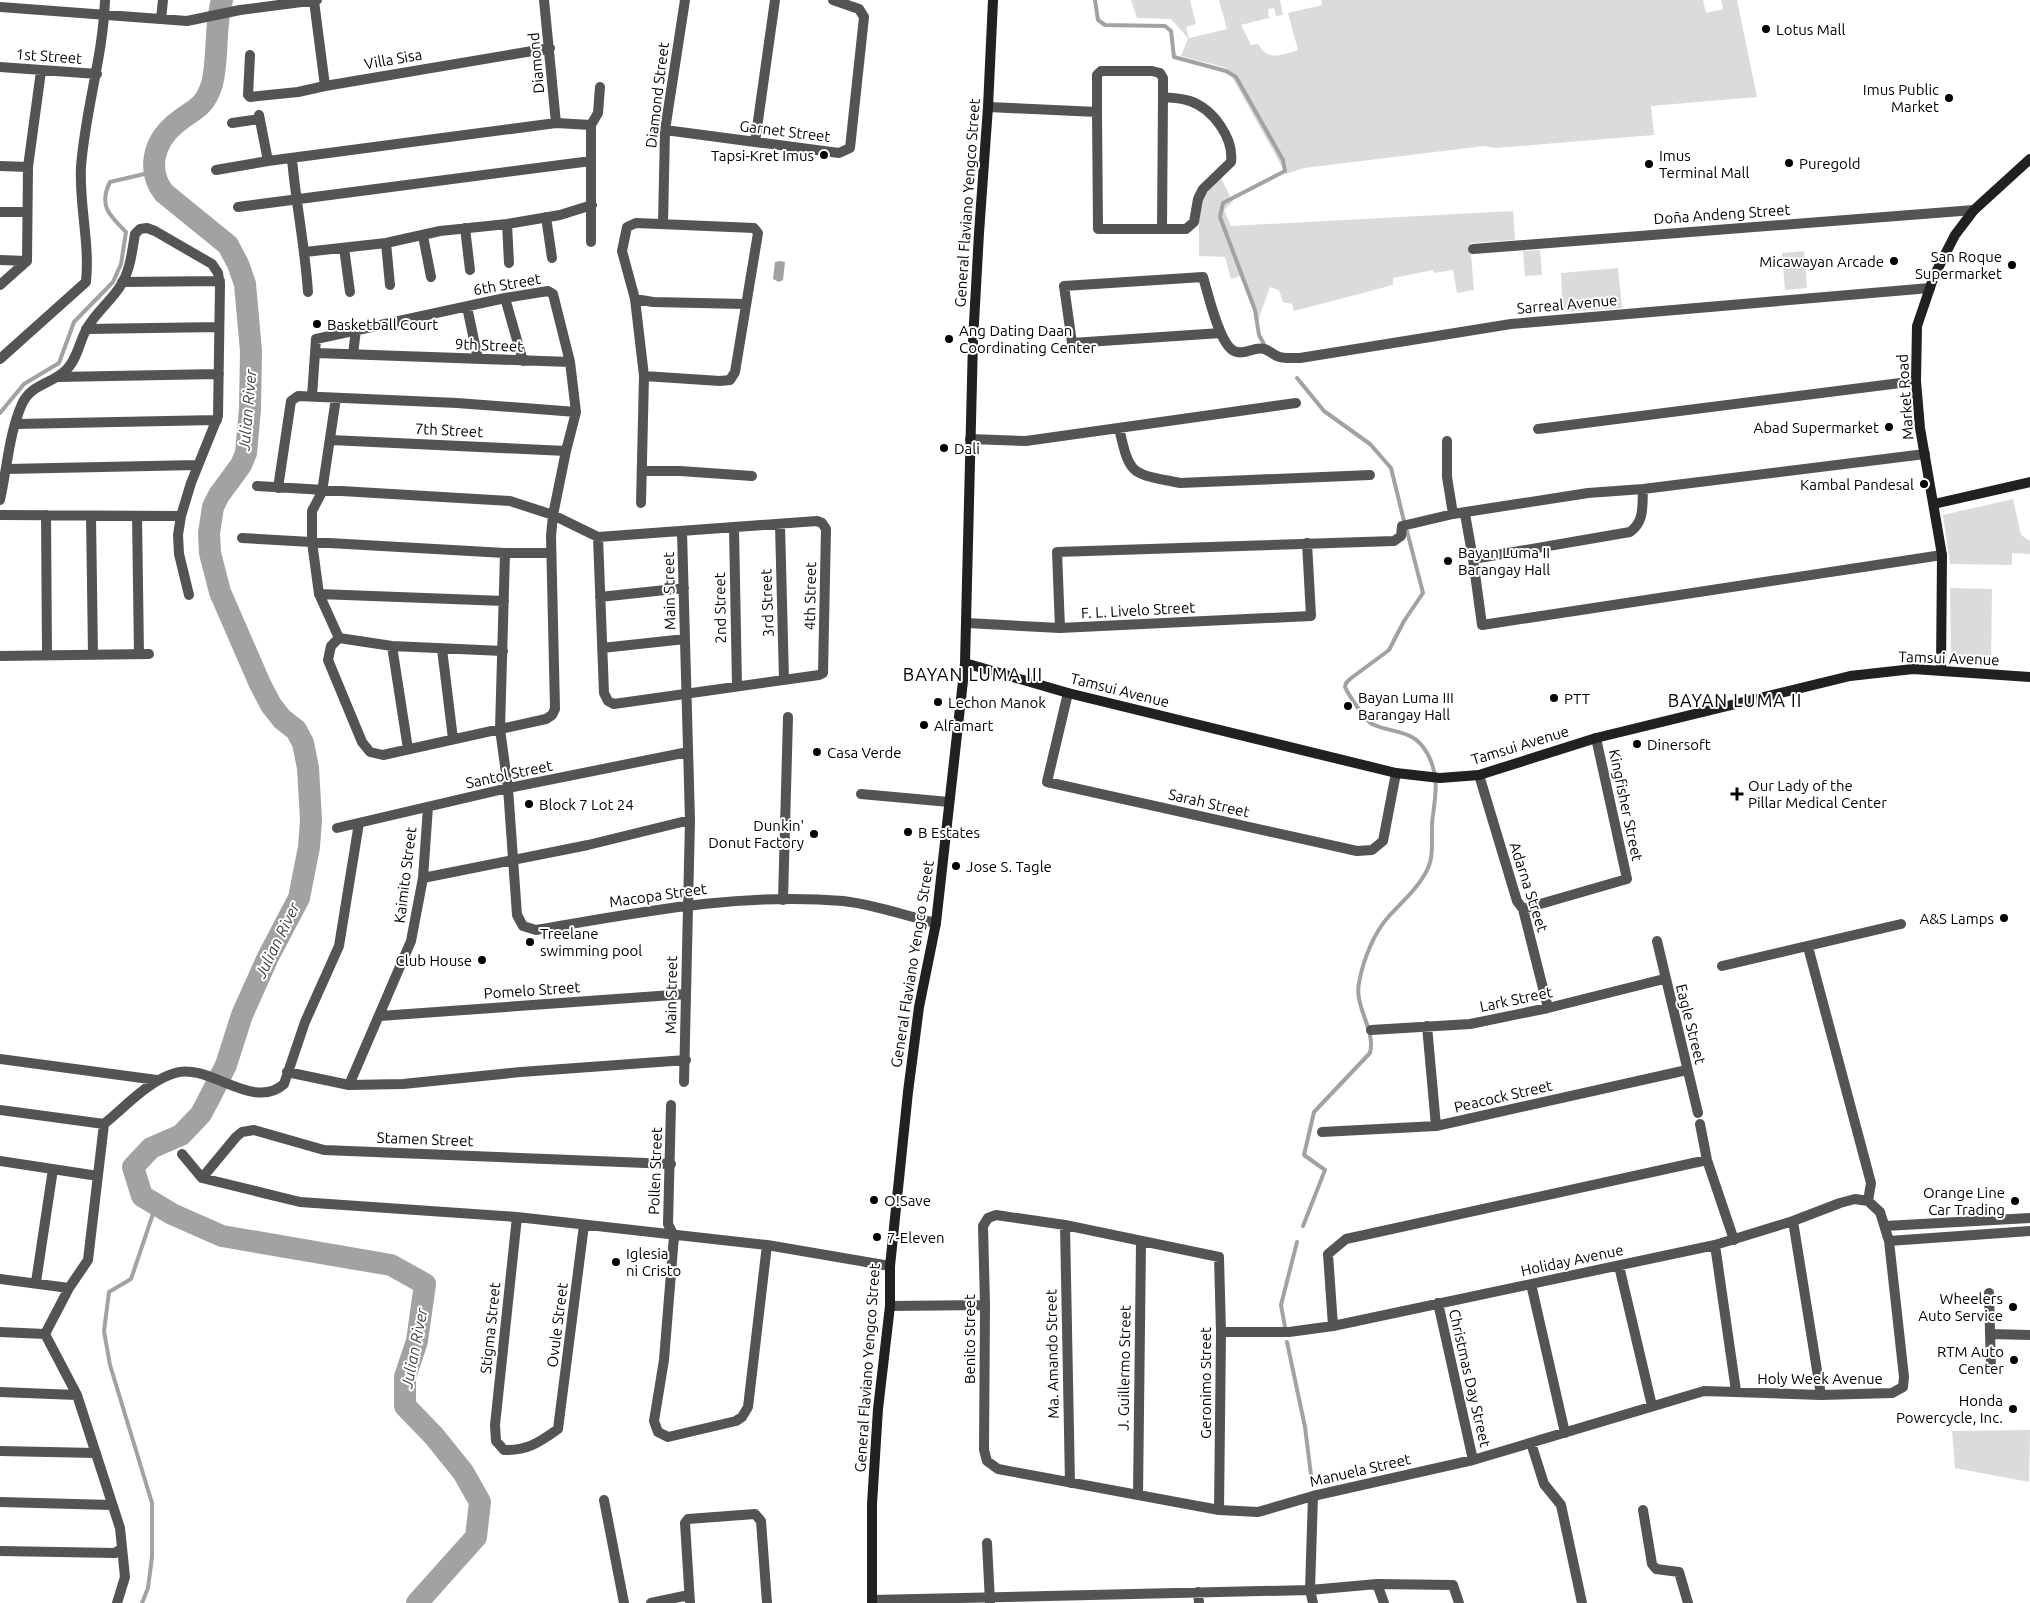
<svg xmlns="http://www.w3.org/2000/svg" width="2030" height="1603" font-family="Ubuntu,sans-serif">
<rect width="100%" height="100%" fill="#fff"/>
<path fill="#dbdbdb" d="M 1131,0 L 1190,0 L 1196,24 L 1186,27 L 1189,38 L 1227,29 L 1219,0 L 1280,0 L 1283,15 L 1276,16 L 1274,8 L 1268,9 L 1269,18 L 1241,25 L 1251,45 L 1258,44 C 1269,62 1280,55 1298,50 L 1288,13 L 1322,5 L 1321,0 L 1703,0 L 1706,13 L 1723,9 L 1721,0 L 1737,0 L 1757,97 L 1651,106 L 1654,135 L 1496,148 L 1484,146 L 1304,168 L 1286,174 L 1227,68 L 1181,56 L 1188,38 L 1171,19 L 1137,18 Z
M 1220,176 L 1233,202 L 1224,210 L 1231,226 L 1513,211 L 1515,240 L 1470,243 L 1474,290 L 1457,293 L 1453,270 L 1434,273 L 1433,270 L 1393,278 L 1393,285 L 1294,311 L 1292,304 L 1283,302 L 1279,290 L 1270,287 L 1258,321 L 1255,322 L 1254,312 L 1240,276 L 1231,279 L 1225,257 L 1199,256 L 1199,214 L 1204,191 Z
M 1540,250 L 1542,275 L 1525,276 L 1523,251 Z
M 1804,251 L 1807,288 L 1785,290 L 1782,253 Z
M 1618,268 L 1622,308 L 1563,312 L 1561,273 Z
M 2013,499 L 2021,535 L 2030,541 L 2030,554 L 2012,553 L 2012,565 L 1950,564 L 1943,515 Z
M 1950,588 L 1992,589 L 1991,667 L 1958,665 L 1951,656 Z
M 2030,1430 L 2029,1482 L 1955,1468 L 1952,1431 Z"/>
<path fill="#a2a2a2" d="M 780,261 L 785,262 L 783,280 L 779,282 L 773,279 L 775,262 Z"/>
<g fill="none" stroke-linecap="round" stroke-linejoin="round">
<path stroke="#a2a2a2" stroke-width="4" d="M 1095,0 L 1098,20 L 1105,25 L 1165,26 L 1171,31 L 1174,57 L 1226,71 L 1236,77 L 1283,160 L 1285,171 L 1223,203 L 1220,217 L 1255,310 L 1259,335 L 1265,346
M 1297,378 L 1324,411 L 1370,444 L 1391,468 L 1404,521
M 0,413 L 24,384 L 59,363 L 74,322 L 113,282 L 121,264 L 126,232 C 110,216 98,206 110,182 L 153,172
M 1303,1226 L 1325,1170 L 1304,1155 L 1314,1112 L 1370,1053 C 1376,1030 1354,1007 1359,983 C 1363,960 1374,932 1390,915 C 1403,901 1420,886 1428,868 C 1435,853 1430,832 1433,815 C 1436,793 1439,774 1427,753 C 1413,728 1393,734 1372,724 C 1366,721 1348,694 1345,687 L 1346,683 L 1350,679 L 1389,650 L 1404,621 L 1423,593 L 1407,531
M 1285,1327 L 1281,1305 L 1297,1242
M 1287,1342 L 1305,1427 L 1312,1483
M 142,1603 L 148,1588 L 152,1557 L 152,1503 L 110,1365 L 104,1331 L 109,1292 L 131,1279 L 156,1205"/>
<path stroke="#a2a2a2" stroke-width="22" d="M 222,0 C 214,27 219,57 212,84 C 204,110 192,109 174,125 C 153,143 147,171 164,193 L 228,245 L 238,264 L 245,284 L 251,351 L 250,409 L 246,453 L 241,465 L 219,495 L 213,507 L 209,533 L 210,553 L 220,592 L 260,684 L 271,705 L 282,719 L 296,730 L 303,743 L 308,768 L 311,820 L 309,847 L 299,898 L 268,957 L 242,1015 L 226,1065 L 212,1093 L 201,1114 L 181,1135 L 151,1148 L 133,1167 L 142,1196 L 172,1214 L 222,1236 L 391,1265 L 425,1284 L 417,1341 L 405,1377 L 405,1406 L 434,1436 L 463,1472 L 480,1502 L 476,1537 L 417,1603"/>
<path stroke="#545454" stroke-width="10" d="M 544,0 L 556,123
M 314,1 L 325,86 L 550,48
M 0,7 L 187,21 L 240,10 L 317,0
M 161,19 L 163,0
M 250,55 L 248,95 L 250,97 L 298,92 L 325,86
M 0,67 L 97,74
M 988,107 L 1097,112 L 1098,229 L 1186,229 L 1194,222 L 1198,199 L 1203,189 L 1231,162 C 1234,138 1213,109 1190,101 C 1181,98 1172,98 1163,97
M 1097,112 L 1097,75 L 1101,71 L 1152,71 L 1160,73 L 1163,78 L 1163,97 L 1162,229
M 259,115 L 268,161
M 232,123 L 260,119
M 665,130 L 839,153 L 850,148 L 864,17 L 859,9 L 833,0
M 755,142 L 775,0
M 292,159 C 296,204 305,247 308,292
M 0,166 L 28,167
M 216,170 L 268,161 L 556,123 L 591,125
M 238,207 L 591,161
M 0,212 L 27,212
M 546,217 L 552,258
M 507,224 L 509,263
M 663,224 L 665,130 L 685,0
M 465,228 L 470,270
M 423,236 L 431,277
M 591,242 L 591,125 L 598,113 L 600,87
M 386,243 L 390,285
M 344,248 L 350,292
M 1473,249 L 1974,210
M 305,252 L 386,243 L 440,231 L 507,224 L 560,215 L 592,205
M 0,260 L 27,261
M 122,282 L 220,281
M 0,285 L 27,261 L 28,167 L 41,71
M 505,298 L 523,361
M 635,299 L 653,302 L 745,304
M 467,307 L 478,359
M 86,329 L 219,327
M 1221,333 L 1072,343 L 1064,286 L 1203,277 C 1208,293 1219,344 1234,351 C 1244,356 1254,346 1264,349 C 1269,350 1272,354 1277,356 C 1283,359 1293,358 1300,358 L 1511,324 L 1930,288
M 316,353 L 570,362
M 353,354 L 356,330
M 0,359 L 86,282 C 90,243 79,205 81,167 C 85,111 103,57 105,0
M 57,377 L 219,374
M 312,396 L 316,339 L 505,298 L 548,291 L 553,294 L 570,362 L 576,412 L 566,451 L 553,515 L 551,536 L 555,709 L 552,715 L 546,719 L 383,755 L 370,752 L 362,742 L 328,660 L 331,646 L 339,638
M 336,398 L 322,492 L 312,511 L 312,542 L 319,594 L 339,638 L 392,646 L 503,651
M 16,424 L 217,420
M 1119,428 C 1130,477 1131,473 1180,483 L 1370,475
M 1538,429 L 1916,381
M 970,439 L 1026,441 L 1296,403
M 331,440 L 566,451
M 1447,441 L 1447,477 L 1453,514
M 7,469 L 197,465
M 642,471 L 680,471 L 752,476
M 257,486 L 510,501 L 553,515 L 598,537 L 817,521 L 822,523 L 826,529 L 823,673 L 819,675 L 614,704 L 608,701 L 604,693 L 598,537
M 278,488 L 291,401 L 298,396 L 457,403 L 576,412
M 1643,489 C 1642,506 1645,521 1630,532 L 1473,559 L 1482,625 L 1942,555
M 0,500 C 7,469 9,433 22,404 C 31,384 52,384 66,370 C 77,360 79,343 86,330 C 94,314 109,303 119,288 C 130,273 132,252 135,234 L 140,229 L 147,228 L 155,231 L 212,264 L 218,273 L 220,285 L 218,416 L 191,483 L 181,516 L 178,535 L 179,554 L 189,595
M 641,503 L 644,376 L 635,299 L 622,251 L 627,227 L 636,223 L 754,228 L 758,233 L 735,372 L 730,380 L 720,381 L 644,376
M 1465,514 L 1473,559
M 0,515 L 181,516
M 46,515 L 47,655
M 91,516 L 93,655
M 137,516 L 139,654
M 780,525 L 784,680
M 734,528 L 737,686
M 682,532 L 690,820 L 684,1082
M 242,538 L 505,553 L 550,553
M 505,553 L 500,729 L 508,788 L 517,915 L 523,926 L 536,930 C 637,913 739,892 843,901 C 873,904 906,916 936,923
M 319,594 L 504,601
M 600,597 L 684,588
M 967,623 L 1060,628 L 1311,616 L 1307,543
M 1060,628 L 1057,552 L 1394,541 L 1401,536 L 1402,526 L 1453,514 L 1588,493 L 1643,489 L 1925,454
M 392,646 L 408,749
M 602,648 L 685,639
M 442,649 L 453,739
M 0,656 L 149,654
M 1068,693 L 1047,782 L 1357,851 L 1372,850 L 1383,841 L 1396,773
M 1479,775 L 1517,901 L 1523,909 L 1548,1008
M 861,794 L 949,802
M 337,828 L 508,788 L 688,752
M 423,878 L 588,845 L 690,820
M 783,900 L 788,717
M 1523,909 L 1627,879 L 1596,738
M 1657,941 L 1698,1113
M 1722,966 L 1901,924
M 380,1016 L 686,994
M 1427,1026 L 1436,1126
M 1371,1030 L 1470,1024 L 1548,1008 L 1664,979
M 0,1059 L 157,1080
M 287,1072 L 349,1085 L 403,1084 L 521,1072 L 686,1060
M 349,1085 L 411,941 L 423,878 L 428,807
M 671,1105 L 668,1224 L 674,1236
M 0,1110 L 104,1124
M 1700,1124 L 1707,1160 L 1734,1240
M 1322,1132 L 1436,1126 L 1687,1070
M 182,1154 L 202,1178 L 300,1202 L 517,1217 L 767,1245 L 890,1266
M 1707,1160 L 1346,1239 L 1328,1254 L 1333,1326 L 1715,1245 L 1793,1221 L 1840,1203 L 1855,1199 L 1868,1201
M 0,1161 L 98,1176
M 202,1178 L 236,1137 L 242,1132 L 254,1130 L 324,1150 L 671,1164
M 517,1217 L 495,1425 L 496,1441 L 504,1450 C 527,1451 540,1442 558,1429 L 584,1225
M 1793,1221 L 1821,1395
M 1065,1225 L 1070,1483
M 1885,1226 L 2030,1218
M 674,1236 L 664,1360 L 654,1421 L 658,1432 L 668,1437 L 736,1421 L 742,1417 L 748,1407 L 767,1245
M 1889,1241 L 2030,1231
M 1715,1245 L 1736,1391
M 1619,1266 L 1652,1406
M 0,1279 L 69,1288 L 88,1260 L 104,1124 C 125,1107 148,1081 175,1073 C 209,1062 253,1112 284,1084 L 305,1022 L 339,946 L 359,823
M 36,1282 L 53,1169
M 1531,1284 L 1565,1433
M 69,1288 L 45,1334 L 77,1395 L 120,1528 L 125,1577 L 117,1603
M 1989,1293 L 1991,1370
M 1438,1303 L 1473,1460
M 890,1306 L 985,1305
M 0,1332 L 45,1334
M 1221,1332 L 1289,1332 L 1333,1326
M 1990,1334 L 2030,1335
M 0,1392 L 77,1395
M 1531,1443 L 1544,1484 L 1561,1505 L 1582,1603
M 0,1451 L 96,1453
M 1138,1495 L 1141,1242
M 1313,1496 L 1310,1590 L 1377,1584 L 1453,1585 L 1459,1603
M 604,1500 L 624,1603
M 0,1502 L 112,1505
M 1219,1510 L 1221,1332 L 1219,1257 L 1065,1225 L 996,1215 L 988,1218 L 983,1226 L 985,1305 L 984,1450 L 987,1461 L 998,1469 L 1219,1510 L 1258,1512 L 1313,1496 L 1473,1460 L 1704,1391 L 1821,1395 L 1892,1393 L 1903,1387 L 1904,1377 L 1889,1241 L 1880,1212 L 1868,1201 L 1871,1183 L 1808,947
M 1643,1510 L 1652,1564 L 1656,1569 L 1679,1572 L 1688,1603
M 987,1543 L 990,1602
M 0,1551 L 115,1553 L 121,1549
M 1377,1584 L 1384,1603
M 1198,1592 L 1199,1603
M 872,1600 L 1310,1590 L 1313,1603
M 651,1603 L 689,1595
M 690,1603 L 685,1523 L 688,1519 L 755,1514 L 761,1521 L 767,1603"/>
<path stroke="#212121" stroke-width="10" d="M 1934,504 L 2030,482
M 965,663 L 1068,693 L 1396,773 L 1440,778 L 1479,775 L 1596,738 L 1850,676 L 1913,669 L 2030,677
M 1941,670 L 1942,555 L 1920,428 L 1916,381 L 1917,326 L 1934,276 L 1955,235 L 1974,210 L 2030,159
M 872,1603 L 872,1504 L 878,1409 L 890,1306 L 890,1266 L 908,1092 L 919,1007 L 936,923 L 965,663 L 973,341 L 979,233 L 988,107 L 993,0"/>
</g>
<g fill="#000" stroke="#fff" stroke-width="2">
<circle cx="1766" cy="29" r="5"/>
<circle cx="1949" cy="98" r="5"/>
<circle cx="824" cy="155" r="5"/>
<circle cx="1789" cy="163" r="5"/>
<circle cx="1649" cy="164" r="5"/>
<circle cx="1894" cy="261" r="5"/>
<circle cx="2012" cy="265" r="5"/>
<circle cx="317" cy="324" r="5"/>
<circle cx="949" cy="339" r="5"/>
<circle cx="1889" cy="427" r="5"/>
<circle cx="944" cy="448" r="5"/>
<circle cx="1924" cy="484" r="5"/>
<circle cx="1448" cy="561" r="5"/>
<circle cx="1554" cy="698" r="5"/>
<circle cx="938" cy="702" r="5"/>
<circle cx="1348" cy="706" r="5"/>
<circle cx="924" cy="725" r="5"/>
<circle cx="1637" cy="744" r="5"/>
<circle cx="817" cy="752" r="5"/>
<path d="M1734.5 786.5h5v5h5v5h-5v5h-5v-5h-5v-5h5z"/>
<circle cx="529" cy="804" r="5"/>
<circle cx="908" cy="832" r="5"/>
<circle cx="814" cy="834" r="5"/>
<circle cx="956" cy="866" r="5"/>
<circle cx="2004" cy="918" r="5"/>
<circle cx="530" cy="942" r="5"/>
<circle cx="482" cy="960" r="5"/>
<circle cx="874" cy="1200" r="5"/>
<circle cx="2015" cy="1201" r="5"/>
<circle cx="877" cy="1237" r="5"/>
<circle cx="616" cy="1262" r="5"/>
<circle cx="2013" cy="1307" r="5"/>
<circle cx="2014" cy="1360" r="5"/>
<circle cx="2013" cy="1409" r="5"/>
</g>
<g text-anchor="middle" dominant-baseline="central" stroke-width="4" stroke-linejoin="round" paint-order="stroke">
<g font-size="15" fill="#000" stroke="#fff" text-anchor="start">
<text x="1776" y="29">Lotus Mall</text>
<text x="1939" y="89" text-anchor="end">Imus Public<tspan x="1939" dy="17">Market</tspan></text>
<text x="814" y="155" text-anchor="end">Tapsi-Kret Imus</text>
<text x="1659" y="155">Imus<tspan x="1659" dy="17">Terminal Mall</tspan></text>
<text x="1799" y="163">Puregold</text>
<text x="2002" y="256" text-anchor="end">San Roque<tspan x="2002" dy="17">Supermarket</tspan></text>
<text x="1884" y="261" text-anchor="end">Micawayan Arcade</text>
<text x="327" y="324">Basketball Court</text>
<text x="959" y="330">Ang Dating Daan<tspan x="959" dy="17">Coordinating Center</tspan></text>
<text x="1879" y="427" text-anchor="end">Abad Supermarket</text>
<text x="954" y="448">Dali</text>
<text x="1914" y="484" text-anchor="end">Kambal Pandesal</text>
<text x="1458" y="552">Bayan Luma II<tspan x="1458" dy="17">Barangay Hall</tspan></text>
<text x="1358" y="697">Bayan Luma III<tspan x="1358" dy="17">Barangay Hall</tspan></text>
<text x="1564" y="698">PTT</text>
<text x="948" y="702">Lechon Manok</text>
<text x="934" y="725">Alfamart</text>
<text x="1647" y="744">Dinersoft</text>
<text x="827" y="752">Casa Verde</text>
<text x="1748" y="785">Our Lady of the<tspan x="1748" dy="17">Pillar Medical Center</tspan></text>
<text x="539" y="804">Block 7 Lot 24</text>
<text x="804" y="825" text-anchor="end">Dunkin'<tspan x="804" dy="17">Donut Factory</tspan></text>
<text x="918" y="832">B Estates</text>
<text x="966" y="866">Jose S. Tagle</text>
<text x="1994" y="918" text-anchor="end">A&amp;S Lamps</text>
<text x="540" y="933">Treelane<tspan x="540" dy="17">swimming pool</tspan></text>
<text x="472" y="960" text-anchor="end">Club House</text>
<text x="2005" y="1192" text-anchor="end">Orange Line<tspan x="2005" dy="17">Car Trading</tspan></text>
<text x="884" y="1200">O!Save</text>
<text x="887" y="1237">7-Eleven</text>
<text x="626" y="1253">Iglesia<tspan x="626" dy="17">ni Cristo</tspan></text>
<text x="2003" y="1298" text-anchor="end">Wheelers<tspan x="2003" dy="17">Auto Service</tspan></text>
<text x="2004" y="1351" text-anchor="end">RTM Auto<tspan x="2004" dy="17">Center</tspan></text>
<text x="2003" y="1400" text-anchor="end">Honda<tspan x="2003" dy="17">Powercycle, Inc.</tspan></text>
</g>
<g font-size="15" fill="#000" stroke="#fff">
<text transform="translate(49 56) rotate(4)">1st Street</text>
<text transform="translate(393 59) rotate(-10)">Villa Sisa</text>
<text transform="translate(536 63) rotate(-95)">Diamond</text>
<text transform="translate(657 95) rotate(-83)">Diamond Street</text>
<text transform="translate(785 131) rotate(7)">Garnet Street</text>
<text transform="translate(967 203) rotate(-86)">General Flaviano Yengco Street</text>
<text transform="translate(1722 214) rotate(-4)">Doña Andeng Street</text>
<text transform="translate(507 284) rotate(-10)">6th Street</text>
<text transform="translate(1567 304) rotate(-5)">Sarreal Avenue</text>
<text transform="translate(489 345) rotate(2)">9th Street</text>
<text transform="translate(1905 397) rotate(-94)">Market Road</text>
<text transform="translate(449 430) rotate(3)">7th Street</text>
<text transform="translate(669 591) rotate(-91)">Main Street</text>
<text transform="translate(810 596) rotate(-89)">4th Street</text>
<text transform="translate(767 603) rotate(-92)">3rd Street</text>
<text transform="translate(720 608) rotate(-91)">2nd Street</text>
<text transform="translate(1138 610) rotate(-3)">F. L. Livelo Street</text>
<text transform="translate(1949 658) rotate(2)">Tamsui Avenue</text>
<text transform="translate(1120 690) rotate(14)">Tamsui Avenue</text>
<text transform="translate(1520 745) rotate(-17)">Tamsui Avenue</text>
<text transform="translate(509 774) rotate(-12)">Santol Street</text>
<text transform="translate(1209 803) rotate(13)">Sarah Street</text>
<text transform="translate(1626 805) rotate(78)">Kingfisher Street</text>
<text transform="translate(405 875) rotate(-83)">Kaimito Street</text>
<text transform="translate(1529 887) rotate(72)">Adarna Street</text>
<text transform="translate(658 895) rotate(-8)">Macopa Street</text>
<text transform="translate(912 964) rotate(-81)">General Flaviano Yengco Street</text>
<text transform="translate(532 990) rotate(-4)">Pomelo Street</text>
<text transform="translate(671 995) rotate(-89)">Main Street</text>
<text transform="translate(1516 999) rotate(-12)">Lark Street</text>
<text transform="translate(1691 1024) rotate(76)">Eagle Street</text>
<text transform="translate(1503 1096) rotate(-13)">Peacock Street</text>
<text transform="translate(425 1139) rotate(2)">Stamen Street</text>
<text transform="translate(655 1171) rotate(-88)">Pollen Street</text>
<text transform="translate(1572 1260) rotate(-12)">Holiday Avenue</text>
<text transform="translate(557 1325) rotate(-83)">Ovule Street</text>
<text transform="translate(490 1328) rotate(-84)">Stigma Street</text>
<text transform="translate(969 1339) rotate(-90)">Benito Street</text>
<text transform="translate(1052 1354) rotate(-91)">Ma. Amando Street</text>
<text transform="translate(867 1368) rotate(-86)">General Flaviano Yengco Street</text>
<text transform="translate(1124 1368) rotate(-89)">J. Guillermo Street</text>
<text transform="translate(1470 1378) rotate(77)">Christmas Day Street</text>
<text x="1820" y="1378">Holy Week Avenue</text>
<text transform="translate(1205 1383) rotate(-90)">Geronimo Street</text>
<text transform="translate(1360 1470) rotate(-13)">Manuela Street</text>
</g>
<g font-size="16" font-style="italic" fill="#434343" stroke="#fff">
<text transform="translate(247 410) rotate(-85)">Julian River</text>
<text transform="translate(277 940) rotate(-64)">Julian River</text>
<text transform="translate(414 1348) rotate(-79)">Julian River</text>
</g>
<g font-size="18" letter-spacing="1" fill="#000" stroke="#fff">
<text x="973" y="674">BAYAN LUMA III</text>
<text x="1735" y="700">BAYAN LUMA II</text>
</g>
</g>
</svg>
